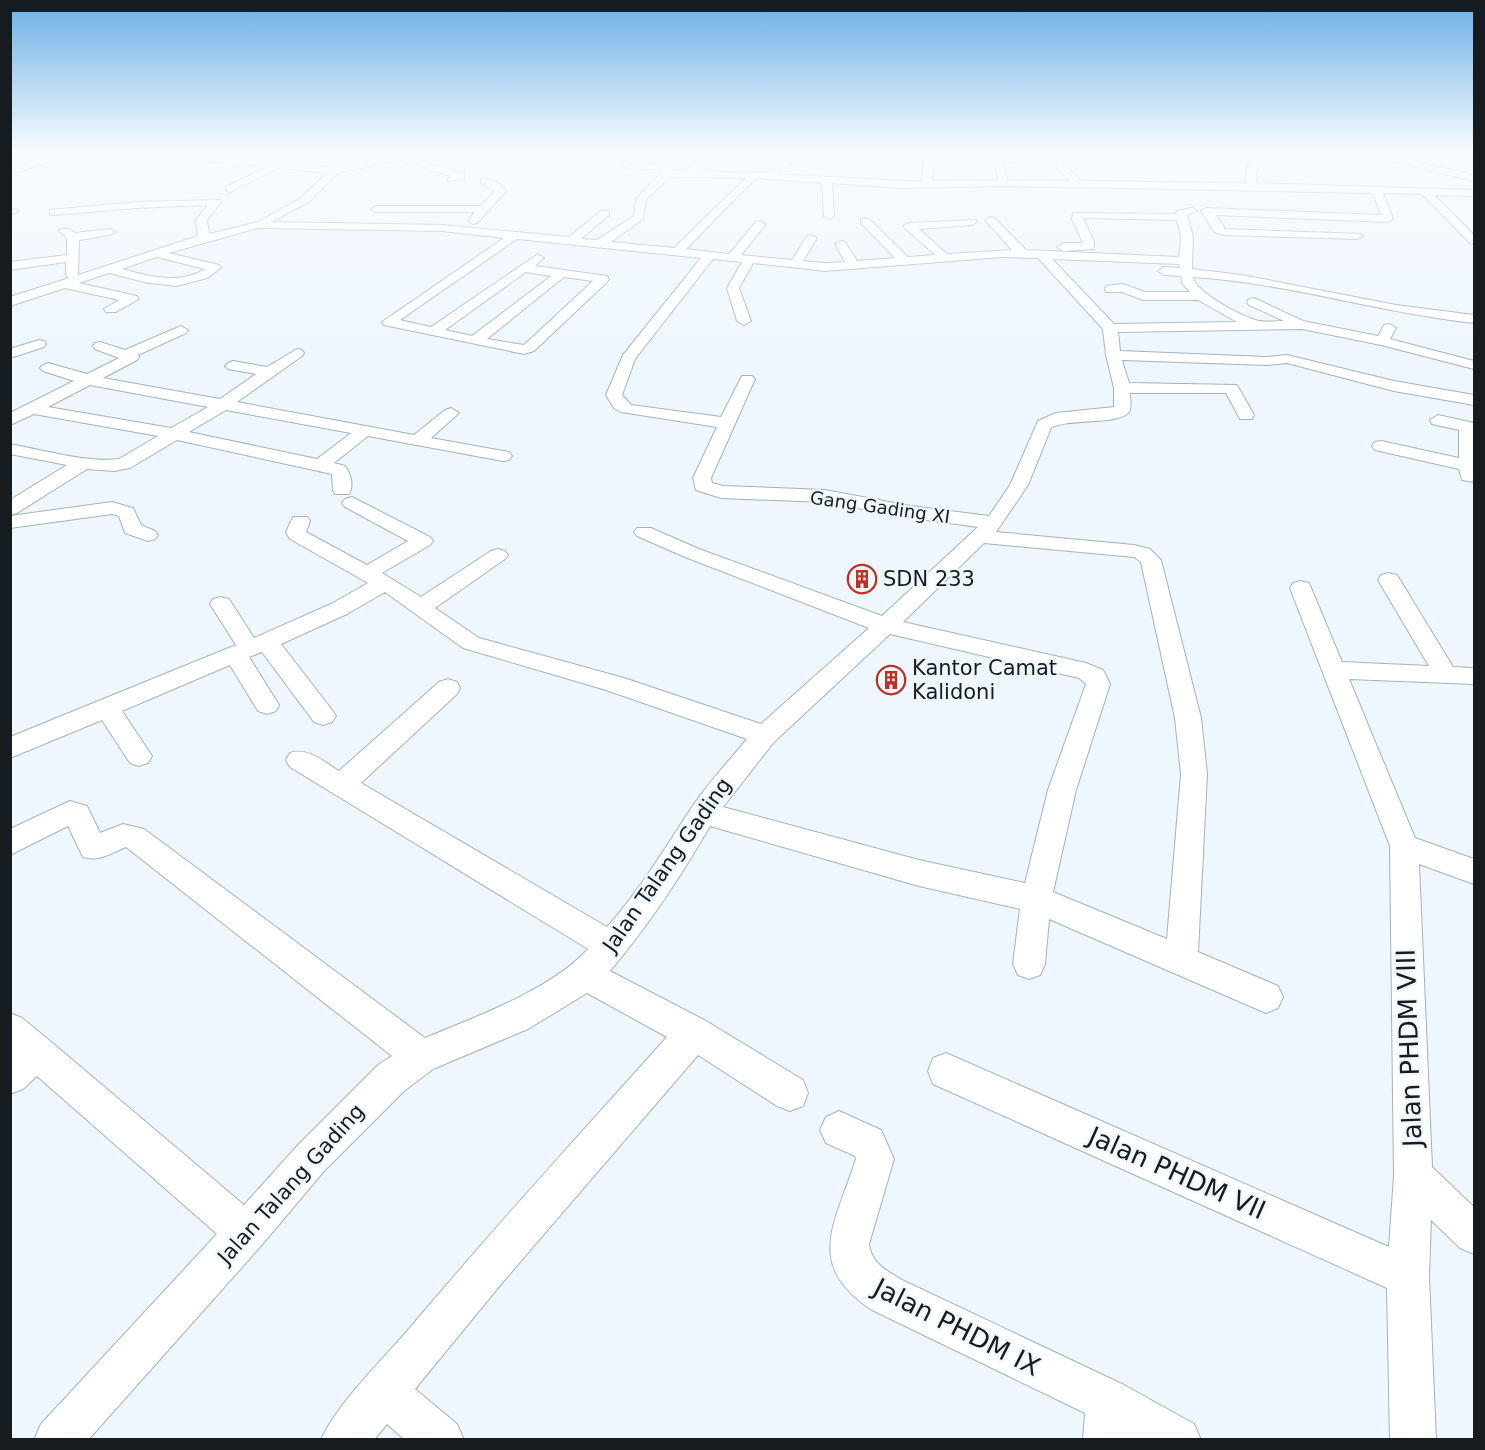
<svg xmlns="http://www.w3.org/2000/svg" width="1485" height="1450" font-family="'DejaVu Sans',sans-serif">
<rect width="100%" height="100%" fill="#eef7fe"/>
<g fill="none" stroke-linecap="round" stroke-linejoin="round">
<g stroke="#a4b2bc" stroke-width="2">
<path id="minor" d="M 74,151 L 87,151 L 10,174 L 10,168 Z
M 136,151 L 164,151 L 334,168 L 416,151 L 432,151 L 410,158 L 464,174 L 464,178 L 449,181 L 447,179 L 451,176 L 399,160 L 337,173 L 309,202 L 271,222 L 443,225 L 569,237 L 601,211 L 609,211 L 609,215 L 581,239 L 597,240 L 634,216 L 636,199 L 664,170 L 626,168 L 621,165 L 631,158 L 634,159 L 634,163 L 670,165 L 675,168 L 674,171 L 686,171 C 695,160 700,150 715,151 L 704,160 L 696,171 L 766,173 L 782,160 L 785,155 L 781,151 L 791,151 L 794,154 L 789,164 L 777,174 L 922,182 L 924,157 L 929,154 L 934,157 L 932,181 L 998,180 L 994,160 L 1015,157 L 1020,160 L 1018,162 L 1002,164 L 1008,180 L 1070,181 L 1042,151 L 1051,151 L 1081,181 L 1246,183 C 1246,173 1248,158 1257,153 L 1262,156 L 1256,173 L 1256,183 L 1474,190 L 1474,196 L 1434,195 L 1474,235 L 1474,244 L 1470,243 L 1422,194 L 1383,193 L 1393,219 L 1388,222 L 1216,215 L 1225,229 L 1361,234 L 1363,236 L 1357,239 L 1223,235 L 1214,232 L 1201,211 L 1206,208 L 1381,215 L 1373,193 L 1004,186 L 901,188 L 832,183 L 834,216 L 829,219 L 824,216 L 822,183 L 756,178 L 686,249 L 729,254 L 756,222 L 760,221 L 766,224 L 741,255 L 792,260 L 807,236 L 811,235 L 817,238 L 803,261 L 825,263 L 845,262 L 835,244 L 841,241 L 845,242 L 857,261 L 895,258 L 861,223 L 861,219 L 869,219 L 908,257 L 935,255 L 905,228 L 903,226 L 909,223 L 976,220 L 977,222 L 972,225 L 919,229 L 947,254 L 1012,250 L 985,220 L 990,217 L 994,218 L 1026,250 L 1179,257 L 1181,237 L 1177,220 L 1083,218 L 1094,242 L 1094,249 L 1063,251 L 1057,247 L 1063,243 L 1083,243 L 1072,219 L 1073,213 L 1176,214 L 1177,211 L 1192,208 L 1197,211 L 1187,215 L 1193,237 L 1192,269 L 1242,275 L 1396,305 L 1474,315 L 1474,323 C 1380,313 1288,283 1193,277 C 1196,293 1240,315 1255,320 C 1263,323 1275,321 1284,321 L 1249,305 L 1247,302 L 1249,299 L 1254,298 L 1303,321 L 1378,336 L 1384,325 L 1389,324 L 1396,328 L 1390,339 L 1474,361 L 1474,369 L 1381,345 L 1302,329 L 1118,332 L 1120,351 L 1267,357 L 1287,355 L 1394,381 L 1474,395 L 1474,405 L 1394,391 L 1287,363 L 1267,365 L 1122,360 L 1129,383 L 1237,385 L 1254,415 L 1252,419 L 1240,419 L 1226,393 L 1130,393 C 1130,398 1132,407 1129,412 C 1120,425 1068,418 1051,428 L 1028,485 L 996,532 L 1134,545 L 1150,549 L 1161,560 L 1201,718 L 1207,774 L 1198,952 L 1278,986 L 1283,997 L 1278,1008 L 1266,1013 L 1049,919 L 1045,964 L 1040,975 L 1029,979 L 1018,975 L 1013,964 L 1020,909 L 919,886 L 710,826 C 680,878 648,926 610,971 L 706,1021 L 803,1080 L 808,1093 L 803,1106 L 790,1111 L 777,1106 L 698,1055 L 502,1283 L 415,1389 L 457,1424 L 464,1440 L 405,1440 L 387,1424 L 374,1440 L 321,1440 C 336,1405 382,1360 408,1330 C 492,1230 580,1134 667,1037 L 587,993 L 528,1029 L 433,1069 L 404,1091 L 324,1171 L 260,1247 L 88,1440 L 34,1440 L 41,1424 L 217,1234 L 37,1076 L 23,1089 L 10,1094 L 10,1013 L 22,1018 L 50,1041 L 244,1205 L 298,1145 L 378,1065 L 392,1056 L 126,847 C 111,853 100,862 83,857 L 68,826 L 10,855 L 10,829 L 70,801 L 87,806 L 100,833 L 123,824 L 144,829 L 425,1038 C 475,1017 551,990 588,949 L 290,767 L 286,760 L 290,753 C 308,747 324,762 339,771 L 439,682 L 448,679 L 457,682 L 460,688 L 457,694 L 361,783 L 607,927 C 640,890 665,848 692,807 C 708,783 729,761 747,739 L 606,690 L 463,648 L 385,592 L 347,614 L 281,644 L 332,710 L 336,716 L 332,722 L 323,725 L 314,722 L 262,652 L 249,657 L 279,705 L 276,711 L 267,714 L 258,711 L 230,665 L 122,711 L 152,756 L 148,763 L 139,766 L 130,763 L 102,720 L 10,758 L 10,737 L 236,645 L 210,604 L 213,599 L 221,597 L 229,599 L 254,638 L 331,604 L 368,583 L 290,539 L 286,532 L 293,517 L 307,517 L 310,521 L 306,532 L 367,565 L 408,541 L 345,507 L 342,503 L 345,499 L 352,497 L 430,537 L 433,541 L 430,545 L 382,573 L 421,597 L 491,551 L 498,549 L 505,551 L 508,555 L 505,559 L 435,608 L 479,638 L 624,678 L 761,724 L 869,628 L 685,557 L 637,536 L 634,532 L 637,528 L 651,528 L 699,549 L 882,616 L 978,527 L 911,518 L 825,502 L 721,498 L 696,490 L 693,478 L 717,427 L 621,412 L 614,408 L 606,395 L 623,355 L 701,258 L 517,239 L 400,320 L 431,327 L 538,254 L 544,258 L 535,266 L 607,276 L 609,279 L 607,282 L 534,351 L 524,354 L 384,325 L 382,322 L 504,238 L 443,231 L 258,228 L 169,253 L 219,265 L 221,268 L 207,278 L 177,286 L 149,283 L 109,273 L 79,283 L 137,296 L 139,299 L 116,312 L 106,312 L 104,309 L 119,300 L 65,288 L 10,306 L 10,297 L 69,278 L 66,275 L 66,262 L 10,270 L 10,262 L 67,255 L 67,238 L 59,231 L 61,229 L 69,229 L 75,233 L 110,229 L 116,232 L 110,235 L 79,240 L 78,275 L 198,236 L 196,220 L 208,205 L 136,208 L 54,215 L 50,214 L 50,210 L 136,202 L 220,200 L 221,202 L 207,220 L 209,234 L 258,222 L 301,198 L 327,173 L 279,168 L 230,192 L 226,191 L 226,187 L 267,167 L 140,154 ZM 670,177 L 746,178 L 674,248 L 611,242 L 643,219 L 646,200 ZM 157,257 L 205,269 C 180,285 148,276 122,269 ZM 1002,257 L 1038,258 L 1103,329 L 1106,355 L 1114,388 L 1114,407 L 1056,413 L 1038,421 L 1010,485 L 989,516 L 911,506 L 825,490 L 723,486 L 712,483 L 711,478 L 755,379 L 752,376 L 742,376 L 721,417 L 631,405 L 622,395 L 635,359 L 713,259 L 742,262 L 727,288 L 737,321 L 744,325 L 751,321 L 739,288 L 753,263 L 825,271 ZM 1052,259 L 1179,264 L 1180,268 L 1164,267 L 1158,271 L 1164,275 L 1181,276 L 1182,283 L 1190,292 L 1145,292 L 1123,284 L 1106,286 L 1105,289 L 1106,292 L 1122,292 L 1143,300 L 1198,300 L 1237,322 L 1114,324 ZM 526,272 L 551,276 L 472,336 L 445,330 ZM 564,277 L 593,281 L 524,345 L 487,339 ZM 984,543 L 1134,557 L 1141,562 L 1175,718 L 1181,774 L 1167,939 L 1053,892 L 1076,790 L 1110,684 L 1103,670 L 1086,663 L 903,622 ZM 890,634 L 1079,678 L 1086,684 L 1048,790 L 1025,883 L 919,860 L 723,807 L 774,742 Z
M 1074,151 L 1082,151 L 1084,154 L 1077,156 Z
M 1350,151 L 1365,151 L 1474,175 L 1474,181 Z
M 484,178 L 498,183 L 506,191 L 477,223 L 473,224 L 468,221 L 475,212 L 376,212 L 371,209 L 376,206 L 481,206 L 495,191 L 481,183 L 481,179 Z
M 10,209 L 17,210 L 18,212 L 10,215 Z
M 181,326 L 188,330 L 186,333 L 138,355 L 139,357 L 137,360 L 103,378 L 220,399 L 256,374 L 228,369 L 225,366 L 228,363 L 233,361 L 267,367 L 297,349 L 302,350 L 304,353 L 302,356 L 237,402 L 414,435 L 445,410 L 451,408 L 459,413 L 431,438 L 503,451 L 509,452 L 512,456 L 509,460 L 503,461 L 368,436 L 334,463 L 345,466 C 351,474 354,486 349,494 L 335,494 L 333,490 L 332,474 L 177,440 L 130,468 L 114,471 L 87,469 L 17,513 L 10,515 L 10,500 L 67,465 L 10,454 L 10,444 C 43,450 87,463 119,459 L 158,436 L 34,414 L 10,425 L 10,413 L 74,381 L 43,371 L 40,368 L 43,365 L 48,363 L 87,374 L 119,358 L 95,349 L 93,346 L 95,343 L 100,342 L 125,350 ZM 90,385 L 208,407 L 171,428 L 48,407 ZM 226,410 L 351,433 L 317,459 L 189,432 Z
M 39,340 L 44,341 L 46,344 L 44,347 L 10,358 L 10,349 Z
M 1438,415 L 1474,423 L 1474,482 L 1462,480 L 1459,469 L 1375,450 L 1372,446 L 1375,442 L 1381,441 L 1459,458 L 1459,430 L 1432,424 L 1430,420 Z
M 112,502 L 133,508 L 141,525 L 155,531 L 158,535 L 155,539 L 148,541 L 125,533 L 119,516 L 112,514 L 10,528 L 10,516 Z
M 1389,573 L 1397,575 L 1453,667 L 1474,668 L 1474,684 L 1349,679 L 1415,838 L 1474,859 L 1474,884 L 1419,864 L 1432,1167 L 1474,1207 L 1474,1254 L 1460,1248 L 1431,1220 L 1429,1276 L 1436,1440 L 1390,1440 L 1387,1288 L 933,1084 L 928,1071 L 933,1058 L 946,1053 L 1389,1247 L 1394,1176 L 1390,846 L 1290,588 L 1293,583 L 1301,581 L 1309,583 L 1342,662 L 1429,666 L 1378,580 L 1381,575 Z
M 839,1111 L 881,1130 L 894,1159 L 869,1244 C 871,1263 887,1271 902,1280 L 1124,1385 L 1194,1424 L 1201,1440 L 1083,1440 L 1085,1413 L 872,1310 C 803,1265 836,1222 856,1159 L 855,1156 L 826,1143 L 820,1130 L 826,1117 Z"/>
</g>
<use href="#minor" fill="#fff" fill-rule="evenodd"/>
</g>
<linearGradient id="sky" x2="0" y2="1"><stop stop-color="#6bb0e6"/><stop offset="0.43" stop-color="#f7fbff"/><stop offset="1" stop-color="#f7fbff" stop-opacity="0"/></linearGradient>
<rect width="1485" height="354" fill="url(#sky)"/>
<defs>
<g id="building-ring" transform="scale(1.5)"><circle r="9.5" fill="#eef7fe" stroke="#bd3023" stroke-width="1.5"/><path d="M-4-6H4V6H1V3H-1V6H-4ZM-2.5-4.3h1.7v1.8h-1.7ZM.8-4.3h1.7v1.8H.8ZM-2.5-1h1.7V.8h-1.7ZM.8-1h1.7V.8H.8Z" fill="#bd3023"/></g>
</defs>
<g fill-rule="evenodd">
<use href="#building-ring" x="862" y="579"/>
<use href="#building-ring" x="891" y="680"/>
</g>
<g text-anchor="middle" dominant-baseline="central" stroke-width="4.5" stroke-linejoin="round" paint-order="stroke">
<g font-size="18" fill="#161b1f" stroke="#eef7fe">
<text transform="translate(880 507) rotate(8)">Gang Gading XI</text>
</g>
<g font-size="21" fill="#161b1f" stroke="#eef7fe" text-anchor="start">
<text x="883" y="579">SDN 233</text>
<text x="912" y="668">Kantor Camat<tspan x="912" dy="24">Kalidoni</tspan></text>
</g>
<g font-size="21" fill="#161b1f" stroke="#eef7fe">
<text transform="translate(667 865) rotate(-55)">Jalan Talang Gading</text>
<text transform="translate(291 1184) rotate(-48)">Jalan Talang Gading</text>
</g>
<g font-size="26" fill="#161b1f" stroke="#eef7fe">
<text transform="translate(1409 1048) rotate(-92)">Jalan PHDM VIII</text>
<text transform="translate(1177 1173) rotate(24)">Jalan PHDM VII</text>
<text transform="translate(957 1327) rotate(27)">Jalan PHDM IX</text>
</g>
</g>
<rect width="1485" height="1450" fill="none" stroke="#161b1f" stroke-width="24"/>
</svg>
